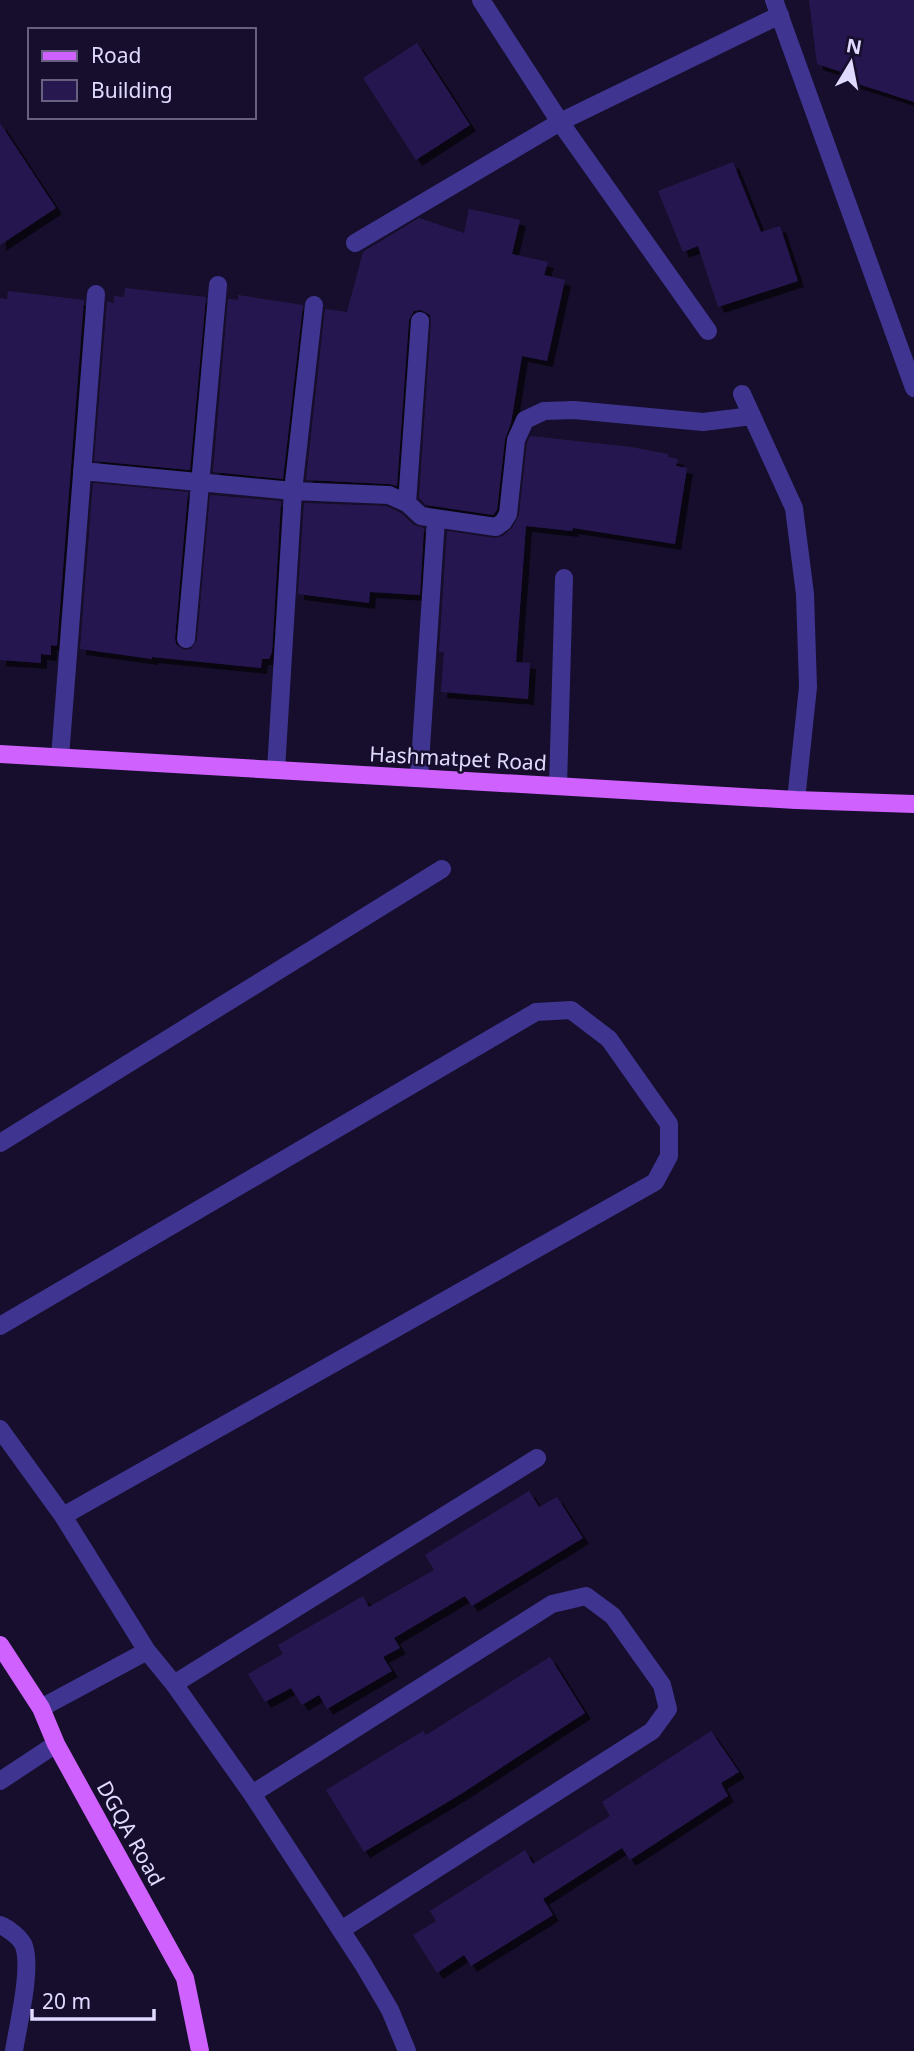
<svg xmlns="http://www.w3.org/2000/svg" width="914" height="2051" font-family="'Noto Sans',sans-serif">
<defs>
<filter id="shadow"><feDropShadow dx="6" dy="6" stdDeviation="0" flood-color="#0009"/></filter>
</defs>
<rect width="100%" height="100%" fill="#160e2c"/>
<path fill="#27194f" filter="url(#shadow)" d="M 809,0 L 914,0 L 914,102 L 849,81 L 851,75 L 817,64 Z
M 417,43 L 470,125 L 416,160 L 363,78 Z
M 0,123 L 56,208 L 0,245 Z
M 733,162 L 761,232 L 780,226 L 798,281 L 718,307 L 698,246 L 683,252 L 658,191 Z
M 469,209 L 520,220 L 512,254 L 548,262 L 544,275 L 565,280 L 547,361 L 522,356 L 511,423 L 505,439 L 497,510 L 493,515 L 426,505 L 419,498 L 431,322 L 430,315 L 421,310 L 414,311 L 409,320 L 397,486 L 389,484 L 306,480 L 325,309 L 347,312 L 363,252 L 419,218 L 464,233 Z
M 125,288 L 206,297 L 190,470 L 94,461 L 107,302 L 114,303 L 114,296 L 124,297 Z
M 8,291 L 84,300 L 57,646 L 51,645 L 51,655 L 41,654 L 41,663 L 0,660 L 0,298 L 7,299 Z
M 238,295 L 303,305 L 283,479 L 213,472 L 228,299 L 238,300 Z
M 530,436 L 631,447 L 668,454 L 668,457 L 678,459 L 676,466 L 687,468 L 675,544 L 573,528 L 572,531 L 526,526 L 516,662 L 530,663 L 528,699 L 441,692 L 444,652 L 439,652 L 447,531 L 495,538 L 503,536 L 512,528 L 519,515 L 527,443 Z
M 93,483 L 188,492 L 175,638 L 176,644 L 184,650 L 191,649 L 197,640 L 210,495 L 281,501 L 272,652 L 269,659 L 262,659 L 261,668 L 152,657 L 152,659 L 80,649 Z
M 304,503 L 386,506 L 401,513 L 414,525 L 424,528 L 420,595 L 370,592 L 369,603 L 298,594 Z
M 529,1491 L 539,1507 L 557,1497 L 583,1538 L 472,1606 L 465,1596 L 394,1638 L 400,1648 L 383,1657 L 392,1671 L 327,1709 L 319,1695 L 302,1705 L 291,1688 L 265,1702 L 248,1674 L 283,1654 L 278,1645 L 363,1596 L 369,1607 L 434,1570 L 425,1555 Z
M 550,1657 L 585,1713 L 461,1794 L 364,1852 L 326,1790 L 423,1731 L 426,1735 Z
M 711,1731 L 739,1772 L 721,1783 L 728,1796 L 630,1860 L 622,1848 L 543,1899 L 553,1915 L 471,1966 L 464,1955 L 437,1973 L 413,1935 L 436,1921 L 430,1911 L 525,1850 L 533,1864 L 578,1836 L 610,1816 L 602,1802 Z"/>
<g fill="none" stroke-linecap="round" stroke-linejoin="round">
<path stroke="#3f3590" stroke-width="18" d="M 481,0 L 560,122 L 708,331
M 774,0 L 914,388
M 355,243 L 560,122 L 780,15
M 742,394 L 794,508 L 805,594 L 808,687 L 796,800
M 82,471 L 293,491 L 389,495 L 407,503 L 421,516 L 496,527 L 503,522 L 508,514 L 516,440 L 525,420 L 544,411 L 574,410 L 703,422 L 752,416
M 407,503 L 420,321
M 186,639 L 218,285
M 60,757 L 96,294
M 276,770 L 293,491 L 314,305
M 419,778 L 436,519
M 558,786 L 564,578
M 0,1143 L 442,869
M 0,1326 L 536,1012 L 571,1010 L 609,1039 L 669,1124 L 669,1156 L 655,1182 L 63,1516
M 0,1429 L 63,1516 L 147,1651 L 174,1684 L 252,1794 L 363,1964 L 390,2010 L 407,2051
M 174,1684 L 537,1458
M 41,1708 L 147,1651
M 0,1781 L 56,1744
M 252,1794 L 552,1604 L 586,1596 L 613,1616 L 662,1685 L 668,1709 L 652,1731 L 341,1930
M 0,1925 C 8,1928 21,1938 24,1946 C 32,1970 18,2025 14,2051"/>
<path stroke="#cf61ff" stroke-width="18" d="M 0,754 L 796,800 L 914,804
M 0,1645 L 41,1708 L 56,1744 L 185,1978 L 200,2051"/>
</g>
<g text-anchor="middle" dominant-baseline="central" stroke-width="5" stroke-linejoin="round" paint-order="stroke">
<g font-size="21" fill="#e1daff" stroke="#160e2c">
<text transform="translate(458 758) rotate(3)">Hashmatpet Road</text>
<text transform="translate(131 1833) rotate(61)">DGQA Road</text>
</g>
</g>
<rect x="28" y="28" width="228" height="91" fill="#160e2c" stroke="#676080" stroke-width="2"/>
<rect x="42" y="51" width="35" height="10" fill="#cf61ff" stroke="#676080" stroke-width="2"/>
<text x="91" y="63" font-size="21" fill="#e1daff">Road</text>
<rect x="42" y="80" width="35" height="21" fill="#27194f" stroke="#676080" stroke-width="2"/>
<text x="91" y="98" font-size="21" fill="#e1daff">Building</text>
<g transform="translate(851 63) rotate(10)" stroke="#160e2c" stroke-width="5" paint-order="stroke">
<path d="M0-5L12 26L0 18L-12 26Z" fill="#e1daff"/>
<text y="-10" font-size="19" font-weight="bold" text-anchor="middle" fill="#e1daff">N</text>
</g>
<path d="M32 2009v10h122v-10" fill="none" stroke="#e1daff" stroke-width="3.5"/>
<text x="42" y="2009" font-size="21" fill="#e1daff" stroke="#160e2c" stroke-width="5" paint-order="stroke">20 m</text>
</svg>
